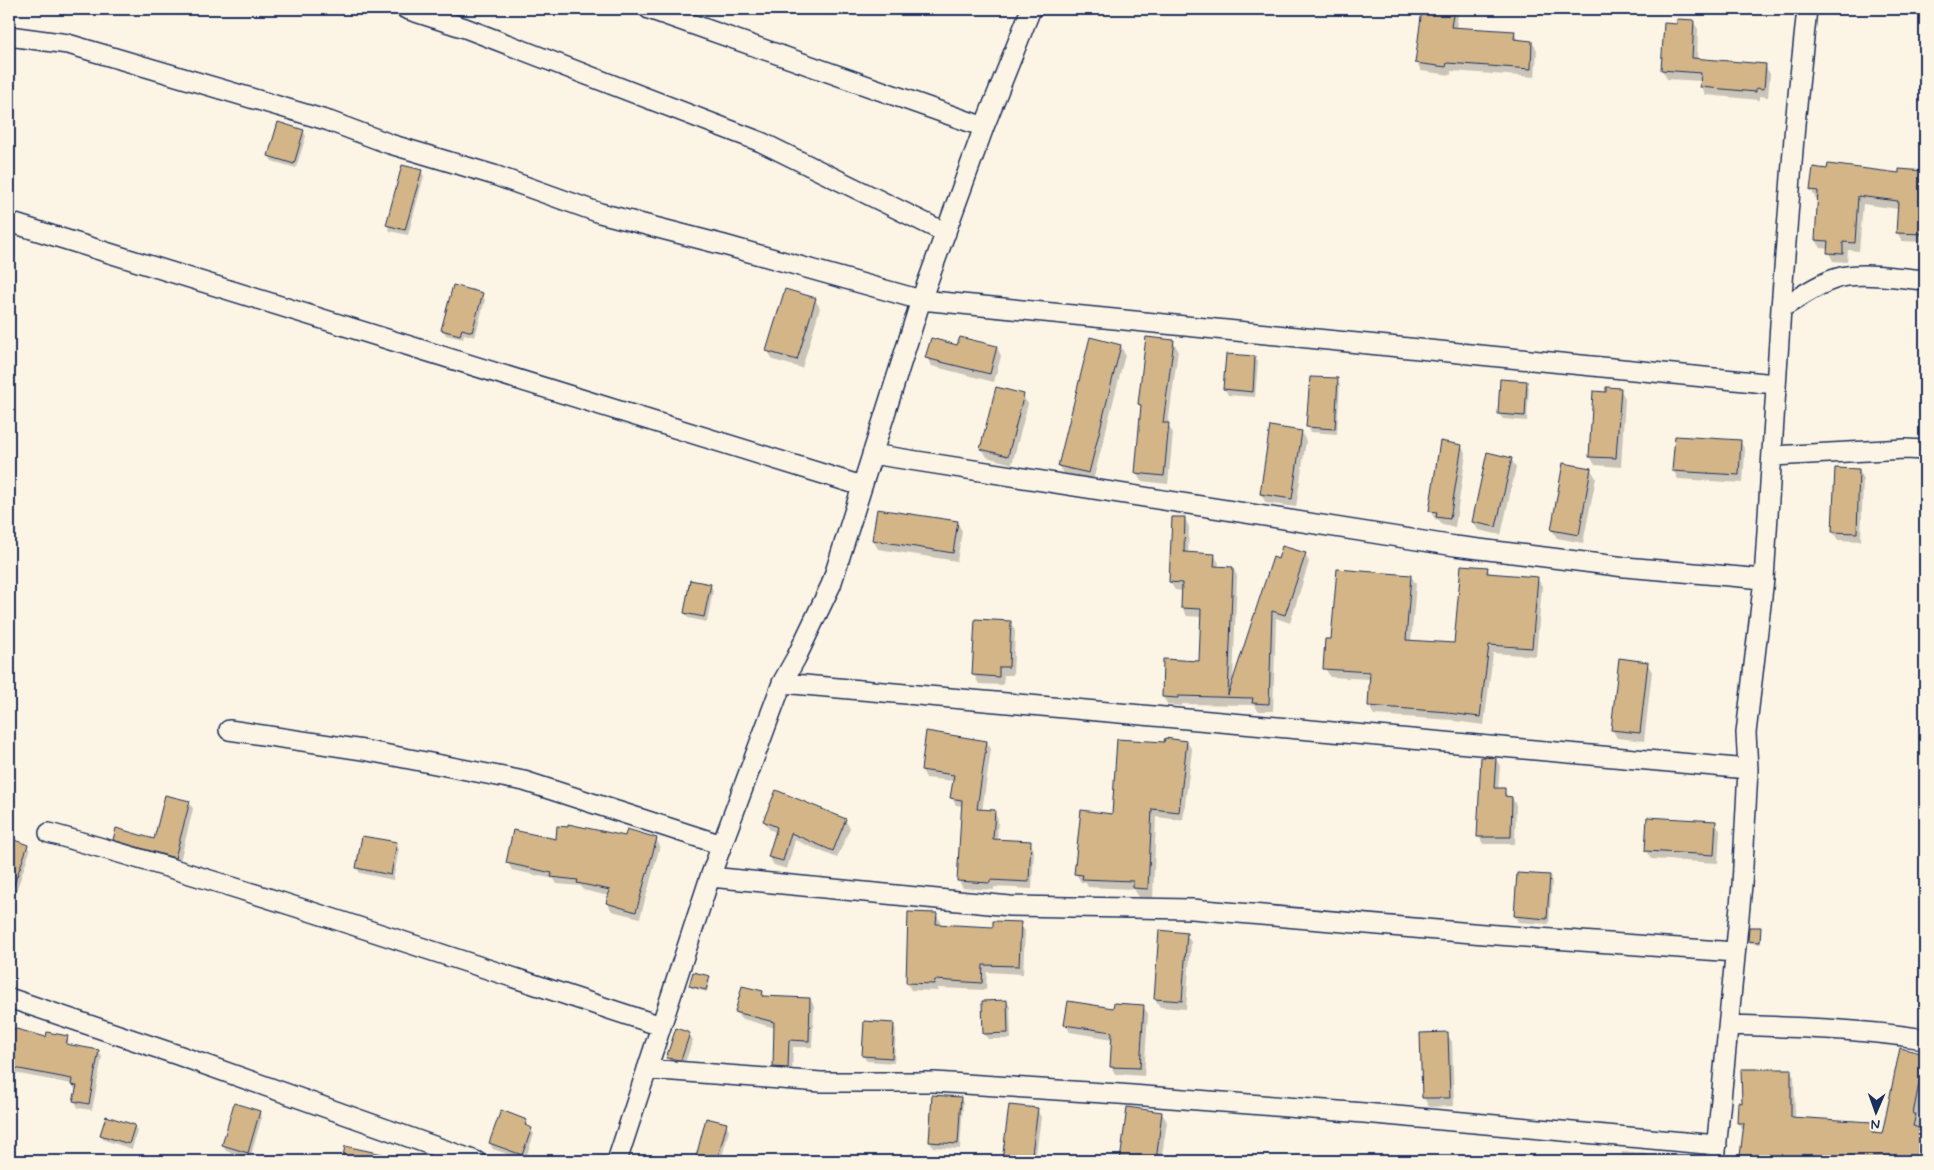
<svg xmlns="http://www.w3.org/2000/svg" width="1934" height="1170" font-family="Mynerve,sans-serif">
<rect width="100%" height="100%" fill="#fcf5e5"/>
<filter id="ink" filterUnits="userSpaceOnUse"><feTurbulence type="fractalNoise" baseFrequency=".02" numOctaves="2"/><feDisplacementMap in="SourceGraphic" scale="10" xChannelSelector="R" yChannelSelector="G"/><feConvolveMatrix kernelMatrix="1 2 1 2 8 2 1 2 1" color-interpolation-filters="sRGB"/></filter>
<g filter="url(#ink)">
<path fill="#0003" d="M 1424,9 L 1459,9 L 1456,28 L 1514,33 L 1518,40 L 1532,42 L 1537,50 L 1535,77 L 1451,71 L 1451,75 L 1421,71 L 1417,62 Z
M 1693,21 L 1698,29 L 1697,60 L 1765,66 L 1770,74 L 1768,97 L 1760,96 L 1760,100 L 1706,95 L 1701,87 L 1702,81 L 1667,79 L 1662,70 L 1678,25 Z
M 303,131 L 306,136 L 296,168 L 272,161 L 269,156 Z
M 421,171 L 424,176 L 408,235 L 390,231 L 387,225 Z
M 1901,171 L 1925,172 L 1925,242 L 1902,241 L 1897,232 L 1898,209 L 1863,204 L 1859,251 L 1848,250 L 1847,262 L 1833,261 L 1829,253 L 1829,249 L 1821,248 L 1816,240 L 1819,199 L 1816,199 L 1811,190 L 1900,174 Z
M 482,294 L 485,300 L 475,337 L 464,334 L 463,339 L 446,335 L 443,330 Z
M 815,299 L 820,308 L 802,368 L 773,360 L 768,351 Z
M 1173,341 L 1178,350 L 1168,425 L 1173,433 L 1168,484 L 1141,481 L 1136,473 L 1142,409 L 1139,404 Z
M 958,346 L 997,347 L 1001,356 L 994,382 L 932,366 L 927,358 Z
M 1121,346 L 1125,355 L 1093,481 L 1064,474 L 1059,466 Z
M 1255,357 L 1258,362 L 1255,397 L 1228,395 L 1225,389 Z
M 1337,380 L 1340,385 L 1337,434 L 1311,432 L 1308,427 Z
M 1526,382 L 1529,387 L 1527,421 L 1503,419 L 1499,414 Z
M 1620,389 L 1625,398 L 1621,467 L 1595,465 L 1590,456 L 1607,393 Z
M 1023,396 L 1028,404 L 1012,464 L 987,457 L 982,448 Z
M 1301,432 L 1306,441 L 1296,507 L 1266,503 L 1261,494 Z
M 1740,441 L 1745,450 L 1743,483 L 1678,479 L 1673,470 Z
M 1461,446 L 1466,454 L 1455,527 L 1442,525 L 1439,520 L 1435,519 L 1430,511 Z
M 1511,459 L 1516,467 L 1501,535 L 1478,530 L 1473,521 Z
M 1591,470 L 1596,478 L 1583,543 L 1557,538 L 1552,530 Z
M 1859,470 L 1863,479 L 1861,541 L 1838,540 L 1833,532 Z
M 878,510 L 957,522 L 962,531 L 957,561 L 878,549 L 873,540 Z
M 1173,518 L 1185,519 L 1189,527 L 1188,554 L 1214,555 L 1219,563 L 1218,567 L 1233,568 L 1237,576 L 1233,681 L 1278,560 L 1305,554 L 1309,562 L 1290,623 L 1276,618 L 1273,711 L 1258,711 L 1255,705 L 1182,704 L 1182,706 L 1168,705 L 1163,697 L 1164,661 L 1201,662 L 1202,617 L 1187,616 L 1182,608 L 1183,591 L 1175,590 L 1170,582 Z
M 1487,568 L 1491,575 L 1537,578 L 1542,586 L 1536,656 L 1493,653 L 1484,725 L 1454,721 L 1453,720 L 1374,715 L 1369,706 L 1371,679 L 1330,677 L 1325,668 L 1333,640 L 1411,576 L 1416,584 L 1411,641 L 1455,645 Z
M 710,585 L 713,590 L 707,622 L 688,618 L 685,613 Z
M 1010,622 L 1015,631 L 1013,675 L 1004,675 L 1003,685 L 979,684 L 974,675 Z
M 1647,663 L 1652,672 L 1644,741 L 1617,738 L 1612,729 Z
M 987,742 L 991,749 L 982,811 L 994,812 L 998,819 L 997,841 L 1030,842 L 1034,850 L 1032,889 L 994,887 L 994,890 L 963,888 L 959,881 L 963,806 L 956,805 L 952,798 L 954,781 L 926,778 L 922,770 Z
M 1187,742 L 1192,750 L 1183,820 L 1156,817 L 1153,898 L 1139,897 L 1134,889 L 1088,887 L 1086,883 L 1081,882 L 1076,874 L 1113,815 L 1165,743 Z
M 1496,759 L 1500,766 L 1498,789 L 1504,789 L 1508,798 L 1512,798 L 1516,805 L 1515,844 L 1483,844 L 1479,836 Z
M 189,802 L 193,809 L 179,865 L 119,847 L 114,839 L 155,841 Z
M 845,820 L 850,828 L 837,858 L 795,840 L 787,869 L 774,865 L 769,857 L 777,833 L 769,829 L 764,821 Z
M 1715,822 L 1720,831 L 1718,863 L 1651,859 L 1646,850 Z
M 626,837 L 656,839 L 660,846 L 640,918 L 612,911 L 607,903 L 609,896 L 583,890 L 581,886 L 557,884 L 554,879 L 512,870 L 508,863 L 557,841 Z
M 9,840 L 27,846 L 30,851 L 12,903 L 9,902 Z
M 396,844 L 399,849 L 393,880 L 360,873 L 357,868 Z
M 1518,874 L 1549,876 L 1552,882 L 1549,924 L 1518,922 L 1515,916 Z
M 936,914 L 941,922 L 940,926 L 994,928 L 1020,924 L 1025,931 L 1023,974 L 987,972 L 986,990 L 938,988 L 938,991 L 911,990 L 907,983 Z
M 1760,929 L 1761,944 L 1750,943 L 1749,941 Z
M 1186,934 L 1191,942 L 1186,1009 L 1160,1007 L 1155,999 Z
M 709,977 L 710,980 L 707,992 L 692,988 L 691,986 Z
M 762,992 L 765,997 L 810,999 L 814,1006 L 812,1047 L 793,1047 L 792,1075 L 778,1074 L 774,1067 L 775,1028 L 740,1018 L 736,1011 Z
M 1925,994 L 1925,1011 L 1922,1006 Z
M 1007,1001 L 1010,1007 L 1011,1039 L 988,1039 L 984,1034 Z
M 1143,1006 L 1148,1014 L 1144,1076 L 1115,1074 L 1111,1066 L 1113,1039 L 1070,1032 L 1065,1024 L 1114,1010 Z
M 893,1024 L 896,1030 L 894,1063 L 867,1061 L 863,1056 Z
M 9,1029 L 47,1038 L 67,1037 L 70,1046 L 98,1051 L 102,1057 L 92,1110 L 78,1108 L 75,1101 L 76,1091 L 72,1084 L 9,1072 Z
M 689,1034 L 693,1040 L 684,1065 L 671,1063 L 668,1058 Z
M 1447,1034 L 1452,1042 L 1454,1106 L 1429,1107 L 1424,1098 L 1421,1035 Z
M 1901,1050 L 1925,1055 L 1925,1082 L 1917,1119 L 1919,1122 L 1918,1129 L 1925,1131 L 1925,1161 L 1745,1161 L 1741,1155 L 1745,1130 L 1742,1129 L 1738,1122 L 1743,1104 L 1790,1070 L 1794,1077 L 1795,1118 L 1871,1123 L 1875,1130 L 1875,1134 L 1883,1135 Z
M 960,1098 L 963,1103 L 960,1149 L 933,1147 L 930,1141 Z
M 1011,1106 L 1037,1110 L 1041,1117 L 1035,1161 L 1003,1161 Z
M 1128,1109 L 1162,1113 L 1167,1122 L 1161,1161 L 1122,1161 Z
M 259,1112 L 262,1117 L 250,1158 L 226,1151 L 223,1145 Z
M 527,1121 L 529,1128 L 534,1134 L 525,1160 L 493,1149 L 490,1143 Z
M 726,1124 L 729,1130 L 721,1161 L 697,1161 Z
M 134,1126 L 137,1131 L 132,1149 L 104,1140 L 101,1135 Z
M 1622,1152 L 1646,1154 L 1648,1157 L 1687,1159 L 1689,1161 L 1621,1161 Z"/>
<path fill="#d3b587" stroke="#1b2f5e" d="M 1422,9 L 1454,9 L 1451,27 L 1515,31 L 1514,39 L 1532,41 L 1531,69 L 1447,63 L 1446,67 L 1415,63 Z
M 1677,19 L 1694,20 L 1692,58 L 1766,64 L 1764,89 L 1756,88 L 1756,92 L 1700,87 L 1701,73 L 1661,70 L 1664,23 L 1677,24 Z
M 278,122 L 304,130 L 294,164 L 268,156 Z
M 1828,164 L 1899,173 L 1899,169 L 1925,171 L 1925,234 L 1896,233 L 1898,201 L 1858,196 L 1855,243 L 1843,242 L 1843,254 L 1827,253 L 1828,241 L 1815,240 L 1818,191 L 1810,190 L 1813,167 L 1827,169 Z
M 402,165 L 422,170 L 405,230 L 386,225 Z
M 453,285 L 483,293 L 472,332 L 462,329 L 460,335 L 441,330 Z
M 785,289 L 816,298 L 797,360 L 766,351 Z
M 960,337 L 997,346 L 990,374 L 925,358 L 931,338 L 957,345 Z
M 1090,337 L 1121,345 L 1089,473 L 1058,466 Z
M 1146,337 L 1174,340 L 1163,423 L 1169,423 L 1164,476 L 1135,473 L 1141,405 L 1138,404 Z
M 1226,354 L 1255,356 L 1253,392 L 1223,389 Z
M 1310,377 L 1338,378 L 1335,429 L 1306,427 Z
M 1500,379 L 1527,381 L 1525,416 L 1498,414 Z
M 996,387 L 1024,394 L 1008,456 L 980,449 Z
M 1606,387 L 1621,388 L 1616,458 L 1589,457 L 1593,391 L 1606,392 Z
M 1270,426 L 1302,431 L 1292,499 L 1260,494 Z
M 1675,436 L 1741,440 L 1739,475 L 1672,471 Z
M 1440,441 L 1462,445 L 1450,519 L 1436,517 L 1437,512 L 1429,511 Z
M 1487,452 L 1512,458 L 1496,527 L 1472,522 Z
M 1563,463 L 1591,468 L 1579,535 L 1551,530 Z
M 1835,468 L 1859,469 L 1857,533 L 1832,532 Z
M 877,509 L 958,521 L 953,553 L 872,540 Z
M 1172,517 L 1185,517 L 1184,552 L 1215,554 L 1214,566 L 1233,567 L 1228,695 L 1273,557 L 1278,559 L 1282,546 L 1306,553 L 1285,615 L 1272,611 L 1269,704 L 1252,703 L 1253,698 L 1178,696 L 1178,698 L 1162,697 L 1163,659 L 1199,661 L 1201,609 L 1181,608 L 1182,583 L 1169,582 Z
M 1461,565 L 1488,567 L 1487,573 L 1538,577 L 1532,648 L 1489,645 L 1480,717 L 1448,713 L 1448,712 L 1368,706 L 1370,672 L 1323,669 L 1325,639 L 1331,639 L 1337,569 L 1411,575 L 1406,640 L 1454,643 Z
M 690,580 L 711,584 L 704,617 L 684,613 Z
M 975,619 L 1011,621 L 1009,667 L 999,667 L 999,677 L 972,675 Z
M 1619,658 L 1648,662 L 1640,733 L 1611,730 Z
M 926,731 L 987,741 L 977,809 L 995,810 L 993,839 L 1031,841 L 1029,882 L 990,880 L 990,883 L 957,881 L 962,800 L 950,798 L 954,775 L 921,770 Z
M 1165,738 L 1187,741 L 1179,812 L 1152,809 L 1148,889 L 1133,888 L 1133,881 L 1082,879 L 1083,875 L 1074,874 L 1081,810 L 1112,814 L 1117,739 L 1164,742 Z
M 1481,757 L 1496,758 L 1494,788 L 1505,788 L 1505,796 L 1512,797 L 1511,837 L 1477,837 Z
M 776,790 L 846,819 L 833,851 L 791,833 L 783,861 L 768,857 L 777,827 L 763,821 Z
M 165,795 L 190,801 L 175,858 L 113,840 L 116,828 L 154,839 Z
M 1647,817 L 1716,821 L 1714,855 L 1645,851 Z
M 568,824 L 625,836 L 627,829 L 657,838 L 636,912 L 606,903 L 610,890 L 577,883 L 578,880 L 551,877 L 552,873 L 506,863 L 513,830 L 556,839 L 557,826 L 568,827 Z
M 362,836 L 397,842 L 391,875 L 356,868 Z
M 9,838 L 28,845 L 11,893 L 9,892 Z
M 1517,873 L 1550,875 L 1547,919 L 1514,916 Z
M 908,912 L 937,913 L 936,924 L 993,927 L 993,921 L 1021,922 L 1019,966 L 983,965 L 982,983 L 935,980 L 934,984 L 906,983 Z
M 1749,927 L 1761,927 L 1760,942 L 1748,941 Z
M 1159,930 L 1187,933 L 1182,1001 L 1154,999 Z
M 693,972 L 710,976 L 706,990 L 689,986 Z
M 742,986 L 763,991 L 762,996 L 810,998 L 809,1041 L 789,1040 L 788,1068 L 773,1067 L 774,1022 L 735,1012 Z
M 1007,1000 L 1008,1033 L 983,1034 L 982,1001 Z
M 1068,1001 L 1113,1008 L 1114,1003 L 1144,1005 L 1140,1068 L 1110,1067 L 1112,1032 L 1064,1025 Z
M 864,1021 L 894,1023 L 892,1058 L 862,1056 Z
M 9,1027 L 46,1037 L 47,1032 L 68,1036 L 66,1044 L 99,1050 L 89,1104 L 73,1101 L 77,1086 L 71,1085 L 72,1079 L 9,1067 Z
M 676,1028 L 690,1033 L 681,1060 L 666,1058 Z
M 1448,1032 L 1450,1098 L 1422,1098 L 1420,1033 Z
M 1900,1048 L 1925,1054 L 1913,1114 L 1916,1114 L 1913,1126 L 1925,1130 L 1925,1161 L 1790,1161 L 1740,1156 L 1744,1123 L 1737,1123 L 1738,1102 L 1742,1103 L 1741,1069 L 1791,1069 L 1791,1117 L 1872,1122 L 1872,1133 L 1882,1134 Z
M 932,1095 L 961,1097 L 958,1144 L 929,1142 Z
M 234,1103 L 260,1111 L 248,1153 L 222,1145 Z
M 1009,1105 L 1038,1108 L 1031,1161 L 1002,1161 Z
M 1127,1107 L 1162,1112 L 1156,1161 L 1120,1161 Z
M 501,1110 L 527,1120 L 525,1125 L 532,1128 L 522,1155 L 489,1143 Z
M 106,1116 L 135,1125 L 129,1144 L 100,1135 Z
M 706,1118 L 727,1123 L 717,1161 L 695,1161 Z
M 345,1146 L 387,1155 L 386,1161 L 342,1161 Z"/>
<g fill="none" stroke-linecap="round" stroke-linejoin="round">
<g stroke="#1b2f5e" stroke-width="22">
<path id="minor" d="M 406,9 L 465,28 L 761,142 L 946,233
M 649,9 L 984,127
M 9,36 L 68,44 L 329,121 L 390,144 L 494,175 L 600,213 L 724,245 L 921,300 L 1775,384
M 9,222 L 862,486
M 1781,308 C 1801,297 1824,279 1847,276 C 1873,273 1900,278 1925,280
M 872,454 L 1455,546 L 1625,567 L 1764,579
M 1772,456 L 1905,449 L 1925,450
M 782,683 L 1748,769
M 229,730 L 363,750 L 524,781 L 722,845
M 49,833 C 255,890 458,960 661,1026
M 710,877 L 1010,906 L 1192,909 L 1484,934 L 1735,952
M 9,998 L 175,1054 L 476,1161
M 1729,1025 C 1795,1027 1860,1029 1925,1039
M 647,1069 L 821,1082 L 934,1082 L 1119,1094 L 1364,1113 L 1717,1145
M 617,1161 L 710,877 L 782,683 L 796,658 L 831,585 L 921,300 L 984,127 L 1031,9
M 1715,1161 L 1742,885 L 1748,769 L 1746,733 L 1764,579 L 1781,308 L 1795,124 L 1807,9"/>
</g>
<use href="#minor" stroke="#fcf5e5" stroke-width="19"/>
</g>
</g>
<rect width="1934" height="1170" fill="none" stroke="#fcf5e5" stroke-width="30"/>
<rect x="15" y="15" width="1904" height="1140" fill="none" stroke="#1b2f5e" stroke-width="2" filter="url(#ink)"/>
<g transform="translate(1876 1112) rotate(182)" stroke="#fcf5e5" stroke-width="4" paint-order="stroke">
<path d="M0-4L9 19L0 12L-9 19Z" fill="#1b2f5e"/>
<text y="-8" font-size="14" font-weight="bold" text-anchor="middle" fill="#1b2f5e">N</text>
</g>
</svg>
